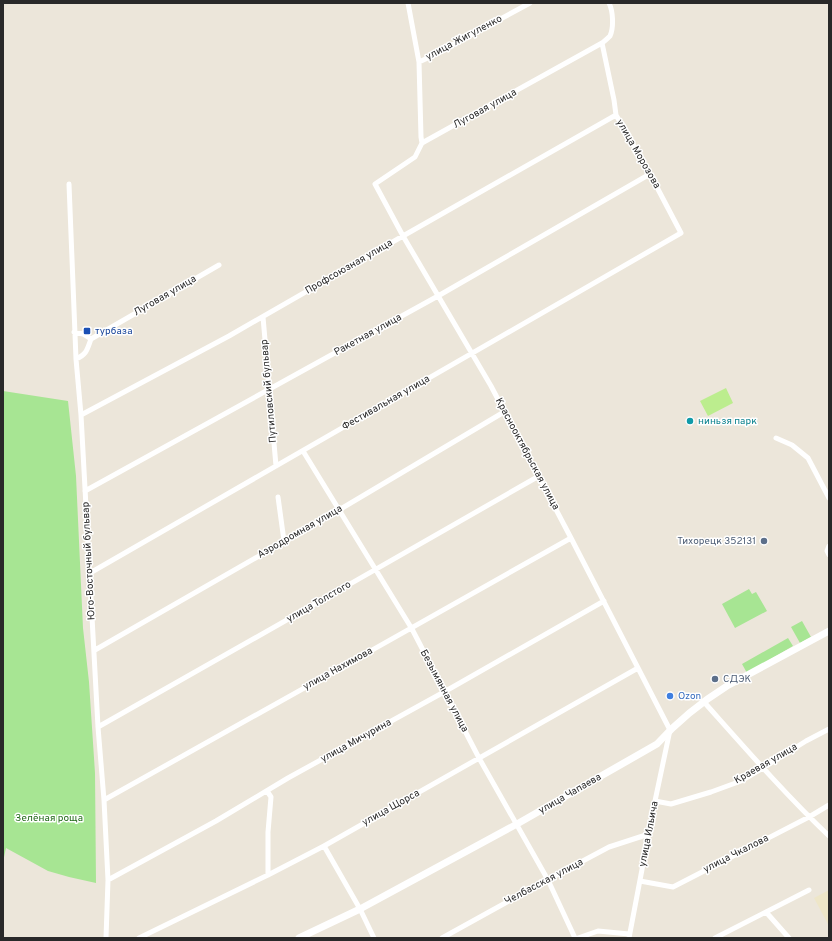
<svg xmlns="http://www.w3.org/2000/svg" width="832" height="941" font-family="Overpass,sans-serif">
<rect width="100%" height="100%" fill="#ece6da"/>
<path fill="#eee6c8" d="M 829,890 L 829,926 L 814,898 Z"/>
<path fill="#a7e593" d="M 3,391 L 68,401 L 76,476 L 83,628 L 89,682 L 95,773 L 96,883 L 69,877 L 48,871 L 6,848 L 3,862 Z
M 749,589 L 752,594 L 756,592 L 767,611 L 735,628 L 722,604 Z
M 802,621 L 811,637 L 800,643 L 791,627 Z
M 788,638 L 793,646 L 747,673 L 742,664 Z"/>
<path fill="#bced8e" d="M 726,388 L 733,403 L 708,416 L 700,401 Z"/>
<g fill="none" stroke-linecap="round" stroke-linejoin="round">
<path stroke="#fff" stroke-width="5" d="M 408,3 L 419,62 L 421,137 L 422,143
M 602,43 L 422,143 L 415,157 L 375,184 L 403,236 L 491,386 L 571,538 L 670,730 L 655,801 L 629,938
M 419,62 L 432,56 L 530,3
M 69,184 L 76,359 L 81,415 L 98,727 L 104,800 L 108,880 L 106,938
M 263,317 L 276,466
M 74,332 L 83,334 L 91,339
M 76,359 C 87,354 87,350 91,339 L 219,265
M 81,415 L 229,336 L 403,236 L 616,115
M 776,438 L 792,445 L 808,458 L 829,498
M 303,451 L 412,629 L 479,758 L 548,880 L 575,938
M 85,491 L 438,296 L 650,174
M 278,497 L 284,541
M 829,546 L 827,551 L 829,555
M 90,573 L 681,233 L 650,174 L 616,115 L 614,100 L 602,43 C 605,41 608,38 610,36 C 614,27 613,11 609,3
M 95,650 L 339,510 L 504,412
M 704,702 C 745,748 785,794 829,836
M 98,727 C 246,644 392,560 539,476
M 267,791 L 271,797 L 268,832 L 268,875
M 104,800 C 259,713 416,626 571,538
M 655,801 L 671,804 L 711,792 L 741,781 L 763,768 L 806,741 L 829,729
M 324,846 L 360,909 L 374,938
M 108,880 L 216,821 L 288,778 L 444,692 L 604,601
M 640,881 L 673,887 L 809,817 L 829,805
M 766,912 L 789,938
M 139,938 L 268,875 L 324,846 L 638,668
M 442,938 L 534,887 L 609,847 L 649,834
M 578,938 L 598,931 L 629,934
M 715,938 L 809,890"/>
<path stroke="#fff" stroke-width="7" d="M 299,938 L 360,909 L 517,824 L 657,744 C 676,723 703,701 727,686 L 829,631"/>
</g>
<rect fill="#1a4fb4" stroke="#fff" stroke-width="1.5" x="83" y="327" width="8" height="8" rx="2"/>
<circle fill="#0f9aa8" stroke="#fff" stroke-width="1.5" cx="690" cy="421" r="4"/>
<g fill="#5c6f8a" stroke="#fff" stroke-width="1.5">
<circle cx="764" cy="541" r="4"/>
<circle cx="715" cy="679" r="4"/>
</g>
<circle fill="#3f7fe0" stroke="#fff" stroke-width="1.5" cx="670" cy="696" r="4"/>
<g text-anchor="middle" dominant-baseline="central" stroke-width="3" stroke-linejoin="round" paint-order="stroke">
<g font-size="10" fill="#292929" stroke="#fff">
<text transform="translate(464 38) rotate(-28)">улица Жигуленко</text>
<text transform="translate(485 109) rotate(-29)">Луговая улица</text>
<text transform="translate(638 154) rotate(60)">улица Морозова</text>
<text transform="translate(349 267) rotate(-30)">Профсоюзная улица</text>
<text transform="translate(165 296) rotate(-30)">Луговая улица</text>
<text transform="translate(368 335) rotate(-29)">Ракетная улица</text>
<text transform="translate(269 391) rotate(-95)">Путиловский бульвар</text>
<text transform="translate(386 403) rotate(-30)">Фестивальная улица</text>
<text transform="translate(527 454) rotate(62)">Краснооктябрьская улица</text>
<text transform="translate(300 532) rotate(-30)">Аэродромная улица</text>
<text transform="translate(89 561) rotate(-93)">Юго-Восточный бульвар</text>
<text transform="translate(319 602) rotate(-30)">улица Толстого</text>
<text transform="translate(338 669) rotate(-29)">улица Нахимова</text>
<text transform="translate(444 691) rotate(62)">Безымянная улица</text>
<text transform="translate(356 741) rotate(-29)">улица Мичурина</text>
<text transform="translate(766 764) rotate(-30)">Краевая улица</text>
<text transform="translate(570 794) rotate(-30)">улица Чапаева</text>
<text transform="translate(391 808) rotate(-29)">улица Щорса</text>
<text transform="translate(649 834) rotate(-79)">улица Ильича</text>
<text transform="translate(736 854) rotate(-27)">улица Чкалова</text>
<text transform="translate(544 882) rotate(-28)">Челбасская улица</text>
</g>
<g font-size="10" fill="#164399" stroke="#fff" text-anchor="start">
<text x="95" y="331">турбаза</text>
</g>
<g font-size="10" fill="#0d838f" stroke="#fff" text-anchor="start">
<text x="698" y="421">ниньзя парк</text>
</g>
<g font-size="10" fill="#4e5e75" stroke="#fff" text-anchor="end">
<text x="756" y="541">Тихорецк 352131</text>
<text x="723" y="679" text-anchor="start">СДЭК</text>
</g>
<g font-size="10" fill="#366cbe" stroke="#fff" text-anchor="start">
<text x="678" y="696">Ozon</text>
</g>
<g font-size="10" fill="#206817" stroke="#fff">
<text x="49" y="818">Зелёная роща</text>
</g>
</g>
<rect width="832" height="941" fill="none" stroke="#292929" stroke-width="8"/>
</svg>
